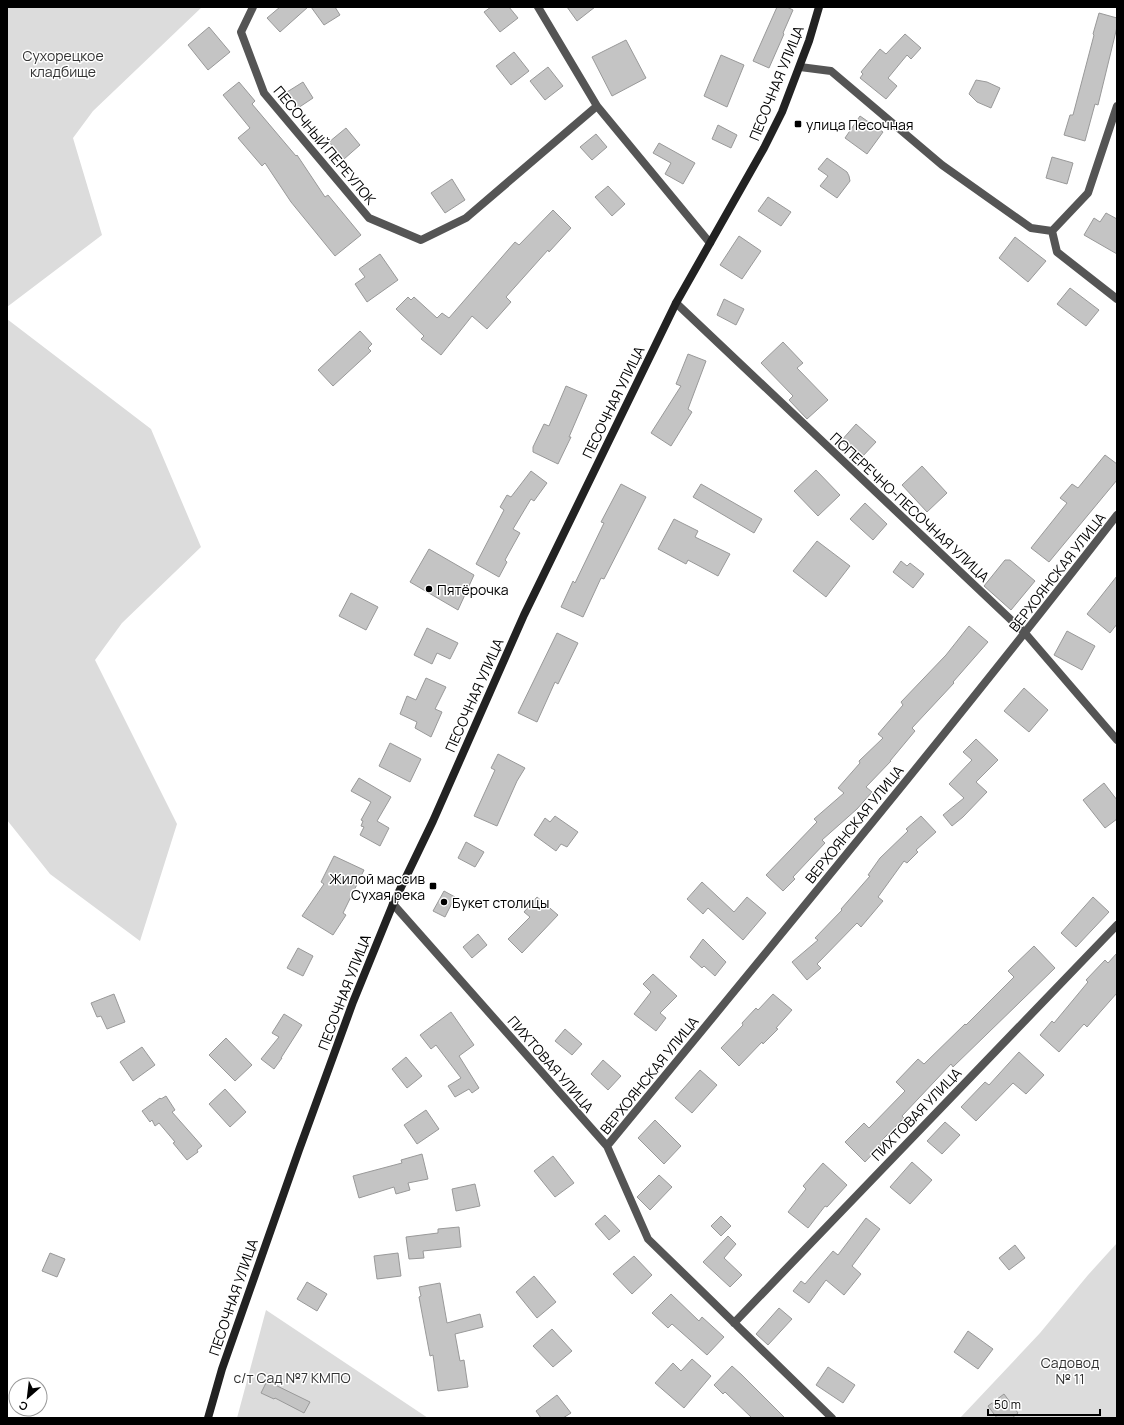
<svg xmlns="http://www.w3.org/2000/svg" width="1124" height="1425" font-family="Manrope,sans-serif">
<rect width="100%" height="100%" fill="#fff"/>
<path fill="#dcdcdc" d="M 7,7 L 202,7 L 93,111 L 73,138 L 102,235 L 7,307 Z
M 7,319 L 151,429 L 201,547 L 122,623 L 95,660 L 177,824 L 140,941 L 50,874 L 7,820 Z
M 1117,1243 L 1117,1418 L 960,1418 L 1040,1333 L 1088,1275 Z
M 266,1310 L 428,1418 L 237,1418 Z"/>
<path fill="#c4c4c4" stroke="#999" d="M 280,7 L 308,7 L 280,32 L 267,18 Z
M 311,7 L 335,7 L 340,15 L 324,25 Z
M 491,7 L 509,7 L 518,18 L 500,32 L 484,12 Z
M 567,7 L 595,7 L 577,21 Z
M 777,7 L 787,7 L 793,10 L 783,33 L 784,34 L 769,68 L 753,61 Z
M 1099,13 L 1117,18 L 1117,27 L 1098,105 L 1095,104 L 1085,141 L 1064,135 L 1070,115 L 1073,115 L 1094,35 L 1093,34 Z
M 209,27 L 230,52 L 208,70 L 188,45 Z
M 905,34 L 921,48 L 911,59 L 907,55 L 888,78 L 897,86 L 886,99 L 860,78 L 863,74 L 861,72 L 880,49 L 886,54 Z
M 626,40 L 646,78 L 612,96 L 592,57 Z
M 514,52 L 529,71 L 511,85 L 496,66 Z
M 721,55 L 744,65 L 727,107 L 704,96 Z
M 548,67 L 563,86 L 545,100 L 530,81 Z
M 976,80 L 987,82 L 1000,88 L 991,108 L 977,102 L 969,94 Z
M 239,82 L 255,101 L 252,104 L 296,156 L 297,155 L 325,197 L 328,195 L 361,235 L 335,256 L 291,202 L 265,163 L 262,166 L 238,138 L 250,128 L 223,95 Z
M 303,82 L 313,98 L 298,108 L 287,92 Z
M 860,116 L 883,132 L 867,154 L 845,138 Z
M 718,125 L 737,135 L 731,148 L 712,139 Z
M 346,128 L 360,145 L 344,159 L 329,142 Z
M 596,134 L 607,147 L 592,160 L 580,147 Z
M 659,143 L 695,163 L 683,184 L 665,174 L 671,163 L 653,153 Z
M 1052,157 L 1073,163 L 1067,184 L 1046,178 Z
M 827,158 L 847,172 L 849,176 L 850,181 L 837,198 L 820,186 L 828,176 L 818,169 Z
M 452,179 L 465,200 L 445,213 L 431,193 Z
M 608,186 L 625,204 L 612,216 L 595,197 Z
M 768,197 L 791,212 L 781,226 L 758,211 Z
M 553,210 L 571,228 L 549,252 L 548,250 L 506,297 L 511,302 L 487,329 L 472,316 L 441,355 L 421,339 L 424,336 L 396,309 L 408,297 L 411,300 L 414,297 L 437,318 L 442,313 L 449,318 L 515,242 L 519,245 Z
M 1106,213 L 1117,219 L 1117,254 L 1084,235 L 1094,218 L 1100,222 Z
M 739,236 L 761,251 L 742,279 L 720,265 Z
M 1015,237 L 1046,261 L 1028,282 L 999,258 Z
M 380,254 L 398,280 L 367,302 L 355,284 L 365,277 L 359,269 Z
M 1070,288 L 1099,310 L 1086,326 L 1057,304 Z
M 724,299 L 744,309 L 736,325 L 717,315 Z
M 360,331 L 372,344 L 368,348 L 371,351 L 333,386 L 318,370 Z
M 783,342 L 803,363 L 797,368 L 828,400 L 807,419 L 789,400 L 793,396 L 761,363 Z
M 688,354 L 706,361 L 688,409 L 692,412 L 671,446 L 651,433 L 681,386 L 676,384 Z
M 566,386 L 587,395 L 569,437 L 571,437 L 558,464 L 533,452 L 533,447 L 544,424 L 549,426 Z
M 856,424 L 876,442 L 861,458 L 841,441 Z
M 1105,455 L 1117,464 L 1117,480 L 1049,562 L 1031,548 L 1067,503 L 1060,498 L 1072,484 L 1078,488 Z
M 922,466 L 947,493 L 927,512 L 902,485 Z
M 816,470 L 840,495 L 818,516 L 794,491 Z
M 531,471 L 547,483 L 534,501 L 531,499 L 513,529 L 520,533 L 505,560 L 507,562 L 499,577 L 476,564 L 504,510 L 500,507 L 507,495 L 511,497 Z
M 621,484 L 646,497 L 604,579 L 601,578 L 583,617 L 561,607 L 573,581 L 575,583 L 604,523 L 601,522 Z
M 701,484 L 762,519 L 754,533 L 693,497 Z
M 865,503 L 887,524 L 873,540 L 850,519 Z
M 674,519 L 698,531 L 695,537 L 730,554 L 718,576 L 688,560 L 686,564 L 658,549 Z
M 817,541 L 850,566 L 826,597 L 793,571 Z
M 429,549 L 474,575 L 458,610 L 410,582 Z
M 1005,560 L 1010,560 L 1035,581 L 1011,610 L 984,586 Z
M 901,561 L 907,566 L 910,563 L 924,574 L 913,588 L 893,572 Z
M 1117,576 L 1117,624 L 1110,633 L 1087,614 Z
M 351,593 L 378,607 L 366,630 L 339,616 Z
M 969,626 L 988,642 L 953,682 L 954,683 L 912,728 L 915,731 L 890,761 L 891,761 L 866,787 L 872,792 L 857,809 L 822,840 L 825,843 L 793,877 L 795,879 L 783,891 L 766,875 L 817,822 L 814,819 L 844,793 L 838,788 L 860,763 L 859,761 L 883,738 L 878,734 L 903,705 L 901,702 L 946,655 Z
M 427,628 L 458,643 L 450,659 L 437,653 L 432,664 L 414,655 Z
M 1067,631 L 1095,646 L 1082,670 L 1054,655 Z
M 557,633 L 578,643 L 558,684 L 555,682 L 537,722 L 518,713 Z
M 426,678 L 446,687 L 435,709 L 442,712 L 431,737 L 415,728 L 417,722 L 400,714 L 407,696 L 416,700 Z
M 1024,688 L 1048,710 L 1029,732 L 1004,711 Z
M 976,739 L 998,760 L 976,782 L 987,792 L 963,817 L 952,826 L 943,815 L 964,798 L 949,784 L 972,760 L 963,752 Z
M 390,743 L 421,759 L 410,782 L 379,766 Z
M 498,754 L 525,768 L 517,781 L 497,826 L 474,816 L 495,770 L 491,768 Z
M 359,778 L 391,797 L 377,821 L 389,828 L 380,846 L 360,835 L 364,827 L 361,826 L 363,821 L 361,820 L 371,802 L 351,791 Z
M 1104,783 L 1117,800 L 1117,819 L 1105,828 L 1083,800 Z
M 555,816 L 578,832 L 567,847 L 561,844 L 556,851 L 534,835 L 545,818 L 550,822 Z
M 921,816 L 936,832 L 916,850 L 918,852 L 907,863 L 904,861 L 878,897 L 883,901 L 861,927 L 857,923 L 817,964 L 821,968 L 807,980 L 792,962 L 818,940 L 815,938 L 842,910 L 841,909 L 870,876 L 868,875 L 880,858 L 908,831 L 906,829 Z
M 466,842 L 484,852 L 475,867 L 458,858 Z
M 334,856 L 364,870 L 343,913 L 346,915 L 333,935 L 302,916 L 324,884 L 321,882 Z
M 702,882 L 734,912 L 747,897 L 766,913 L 743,940 L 708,908 L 703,914 L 687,899 Z
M 444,891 L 455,897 L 445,917 L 433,911 Z
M 537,897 L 558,915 L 522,953 L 508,939 L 530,917 L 524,912 Z
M 1093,897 L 1109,912 L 1076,947 L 1061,933 Z
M 478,934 L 487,945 L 472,958 L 463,947 Z
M 703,939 L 726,962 L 715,976 L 704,966 L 702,968 L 690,957 Z
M 1034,946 L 1055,968 L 953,1067 L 951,1064 L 902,1116 L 904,1118 L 882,1140 L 884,1142 L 865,1162 L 845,1142 L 864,1123 L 869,1128 L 905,1091 L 896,1082 L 918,1059 L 924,1064 L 965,1024 L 966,1025 L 1014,977 L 1008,971 Z
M 298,948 L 313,956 L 303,976 L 287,968 Z
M 1117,953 L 1117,993 L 1087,1027 L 1084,1024 L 1059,1052 L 1040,1035 L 1052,1021 L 1054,1023 L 1088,982 L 1086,980 L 1105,960 L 1108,963 Z
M 653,974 L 677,996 L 660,1013 L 666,1018 L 656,1031 L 634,1014 L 651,992 L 643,984 Z
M 114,994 L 125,1022 L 107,1029 L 101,1016 L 97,1017 L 91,1003 Z
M 773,994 L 792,1010 L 776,1028 L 778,1029 L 763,1044 L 762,1042 L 739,1066 L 721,1048 L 743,1025 L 742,1023 L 756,1008 L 758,1010 Z
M 451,1012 L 474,1045 L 459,1056 L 479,1088 L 472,1093 L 469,1089 L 455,1097 L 448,1086 L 461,1078 L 436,1045 L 431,1049 L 420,1035 Z
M 284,1014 L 302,1025 L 281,1058 L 282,1058 L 274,1069 L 261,1059 L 279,1037 L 272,1033 Z
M 565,1029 L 582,1044 L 572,1055 L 555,1041 Z
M 226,1038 L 252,1065 L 235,1081 L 209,1055 Z
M 142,1047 L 155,1065 L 133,1081 L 120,1062 Z
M 1019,1052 L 1044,1075 L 1026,1094 L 1013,1083 L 976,1121 L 961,1107 L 985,1082 L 989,1085 Z
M 406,1057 L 422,1076 L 407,1088 L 392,1069 Z
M 603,1060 L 621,1076 L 608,1090 L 591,1074 Z
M 700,1070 L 717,1085 L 692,1113 L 675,1098 Z
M 225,1089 L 246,1112 L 230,1127 L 209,1104 Z
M 166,1096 L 175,1110 L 172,1112 L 202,1146 L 197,1150 L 198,1152 L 187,1160 L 173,1143 L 175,1142 L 159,1123 L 155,1126 L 152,1120 L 150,1122 L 142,1111 L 160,1098 L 161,1099 Z
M 426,1110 L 439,1129 L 417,1144 L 404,1125 Z
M 655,1120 L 681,1146 L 664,1164 L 638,1138 Z
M 945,1122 L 960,1135 L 942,1154 L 927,1141 Z
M 422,1154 L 428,1179 L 408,1183 L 410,1190 L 396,1194 L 394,1187 L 359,1198 L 353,1176 L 402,1163 L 401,1160 Z
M 553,1156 L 574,1183 L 555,1197 L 534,1171 Z
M 912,1162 L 932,1180 L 910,1204 L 890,1187 Z
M 823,1163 L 847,1185 L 827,1207 L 825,1206 L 808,1228 L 788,1212 L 806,1189 L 803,1186 Z
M 659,1175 L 672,1187 L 650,1210 L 637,1197 Z
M 475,1184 L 480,1206 L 456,1211 L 452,1189 Z
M 605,1215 L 620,1231 L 609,1240 L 595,1224 Z
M 721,1216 L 731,1226 L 721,1236 L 711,1226 Z
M 866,1218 L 880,1229 L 852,1266 L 861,1274 L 844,1295 L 826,1280 L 809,1303 L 793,1291 L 801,1281 L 805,1284 L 833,1251 L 838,1255 Z
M 459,1227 L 461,1247 L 423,1251 L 424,1258 L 409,1259 L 406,1237 L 438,1233 L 438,1229 Z
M 728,1236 L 736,1244 L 724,1258 L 742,1275 L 730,1287 L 703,1262 Z
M 1015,1245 L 1025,1258 L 1009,1270 L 999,1258 Z
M 50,1253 L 65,1259 L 57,1277 L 42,1271 Z
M 398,1253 L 401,1276 L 377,1279 L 374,1256 Z
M 634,1256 L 652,1275 L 632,1294 L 613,1274 Z
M 534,1276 L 556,1302 L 537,1318 L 516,1292 Z
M 307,1282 L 327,1294 L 317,1311 L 297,1299 Z
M 440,1283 L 447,1323 L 480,1314 L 483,1327 L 455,1334 L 460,1361 L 464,1360 L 468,1387 L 438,1391 L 433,1355 L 430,1356 L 419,1297 L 421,1296 L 419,1287 Z
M 671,1294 L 699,1321 L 702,1317 L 724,1337 L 707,1355 L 672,1324 L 668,1328 L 652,1313 Z
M 779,1308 L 792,1319 L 768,1345 L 756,1334 Z
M 552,1329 L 572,1351 L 553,1367 L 533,1346 Z
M 968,1331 L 993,1349 L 978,1369 L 954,1352 Z
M 692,1359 L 711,1376 L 684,1408 L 655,1383 L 673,1363 L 681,1371 Z
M 732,1366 L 742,1375 L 785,1418 L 752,1418 L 725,1392 L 723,1394 L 714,1385 Z
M 828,1367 L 855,1385 L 843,1403 L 816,1385 Z
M 267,1381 L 310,1402 L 304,1413 L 275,1398 L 274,1399 L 261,1393 Z
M 1004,1394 L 1018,1413 L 1012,1418 L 997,1418 L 988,1406 Z
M 557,1395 L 571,1413 L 563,1418 L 541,1418 L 536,1411 Z"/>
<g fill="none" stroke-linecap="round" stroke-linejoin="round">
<path stroke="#555" stroke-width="8" d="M 253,7 L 241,32 L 264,93 L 369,218 L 421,240 L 466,218 L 597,106
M 538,7 L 597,106 L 710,243
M 800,67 L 831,71 L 942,165 L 1031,228 L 1052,231 L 1057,252 L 1117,299
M 1052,231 L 1088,193 L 1117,106
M 676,303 L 1025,633 L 1117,740
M 393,904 L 607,1146 L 648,1239 L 832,1418
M 607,1146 C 779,937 951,729 1117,515
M 734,1323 L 1117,925"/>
<path stroke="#222" stroke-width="8" d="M 208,1418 L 222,1369 L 299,1150 L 353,1002 L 393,904 L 433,821 L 524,615 L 676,303 L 764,148 L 782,112 L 809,41 L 819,7"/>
</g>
<g fill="#000" stroke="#fff" stroke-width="1.5">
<rect x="794" y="120" width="8" height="8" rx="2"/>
<circle cx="429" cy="589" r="4"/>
<rect x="429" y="882" width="8" height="8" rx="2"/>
<circle cx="444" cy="902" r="4"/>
</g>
<g text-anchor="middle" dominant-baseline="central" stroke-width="3" stroke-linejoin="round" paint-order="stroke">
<g font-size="14" fill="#333" stroke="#fff">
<text x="63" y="55">Сухорецкое<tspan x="63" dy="16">кладбище</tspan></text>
<text x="1070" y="1362">Садовод<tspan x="1070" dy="16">№ 11</tspan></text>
<text x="292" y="1377">с/т Сад №7 КМПО</text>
</g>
<g font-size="14" fill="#000" stroke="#fff">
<text transform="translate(776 83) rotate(-68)">ПЕСОЧНАЯ УЛИЦА</text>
<text transform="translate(325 145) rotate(50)">ПЕСОЧНЫЙ ПЕРЕУЛОК</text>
<text transform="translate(613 402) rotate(-64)">ПЕСОЧНАЯ УЛИЦА</text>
<text transform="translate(910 507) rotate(43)">ПОПЕРЕЧНО-ПЕСОЧНАЯ УЛИЦА</text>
<text transform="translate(1057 572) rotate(-52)">ВЕРХОЯНСКАЯ УЛИЦА</text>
<text transform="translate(474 695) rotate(-66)">ПЕСОЧНАЯ УЛИЦА</text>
<text transform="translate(854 824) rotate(-51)">ВЕРХОЯНСКАЯ УЛИЦА</text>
<text transform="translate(344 992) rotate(-69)">ПЕСОЧНАЯ УЛИЦА</text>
<text transform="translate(551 1064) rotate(49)">ПИХТОВАЯ УЛИЦА</text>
<text transform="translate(649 1075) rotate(-51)">ВЕРХОЯНСКАЯ УЛИЦА</text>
<text transform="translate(916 1114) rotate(-46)">ПИХТОВАЯ УЛИЦА</text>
<text transform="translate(233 1297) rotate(-71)">ПЕСОЧНАЯ УЛИЦА</text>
</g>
<g font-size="14" fill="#000" stroke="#fff" text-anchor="start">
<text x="806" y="124">улица Песочная</text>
<text x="437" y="589">Пятёрочка</text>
<text x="425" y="878" text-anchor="end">Жилой массив<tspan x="425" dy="16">Сухая река</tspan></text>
<text x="452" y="902">Букет столицы</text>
</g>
</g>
<rect width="1124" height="1425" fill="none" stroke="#000000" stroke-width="16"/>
<g transform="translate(28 1397) rotate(208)"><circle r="19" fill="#ffffff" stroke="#999999"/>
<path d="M0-3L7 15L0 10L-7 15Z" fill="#000000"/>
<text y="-6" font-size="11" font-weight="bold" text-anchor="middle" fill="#000000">С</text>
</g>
<path d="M988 1409v6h112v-6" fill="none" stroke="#000000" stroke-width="2"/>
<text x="994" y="1409" font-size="12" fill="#000000" stroke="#ffffff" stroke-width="3" paint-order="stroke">50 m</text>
</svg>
